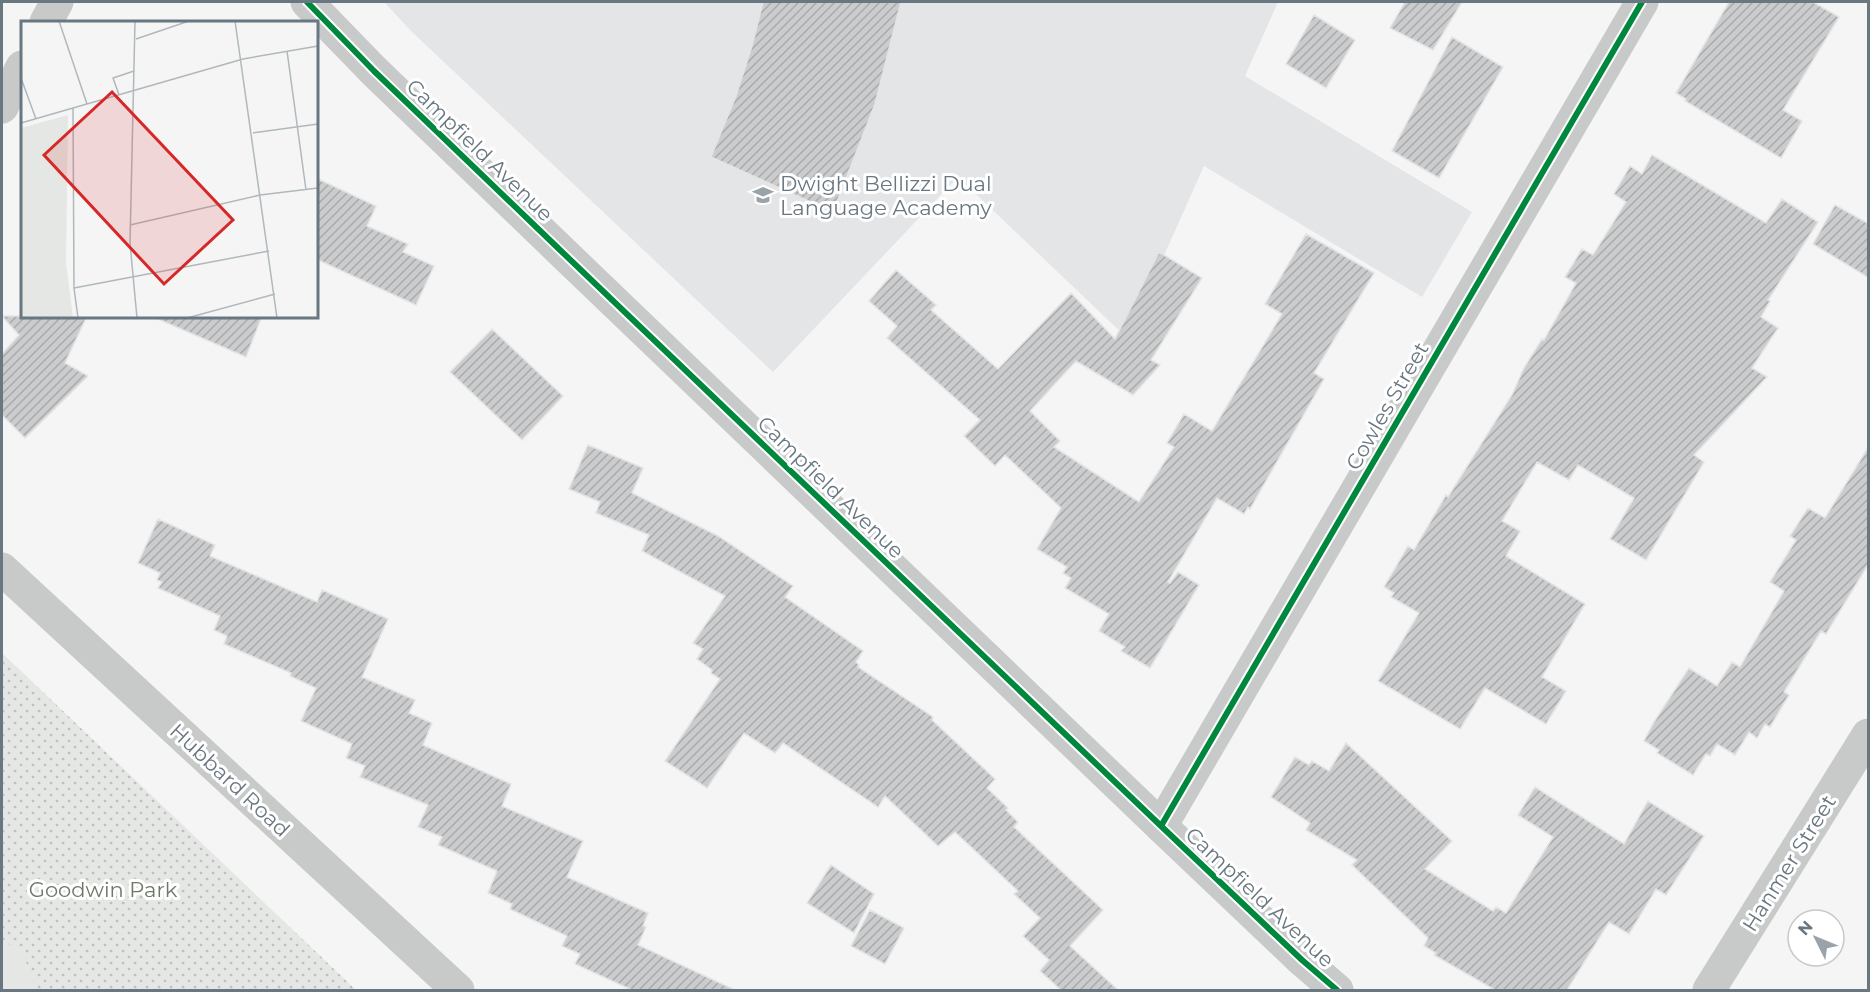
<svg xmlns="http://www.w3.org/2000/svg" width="1870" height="992" font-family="Montserrat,sans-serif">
<defs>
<pattern id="green-dots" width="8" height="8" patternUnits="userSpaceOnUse" patternTransform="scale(1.5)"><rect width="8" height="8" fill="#e4e7e3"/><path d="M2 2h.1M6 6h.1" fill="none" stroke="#bdc0bd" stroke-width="1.8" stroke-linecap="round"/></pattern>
<pattern id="building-hatch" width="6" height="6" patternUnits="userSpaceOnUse" patternTransform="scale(1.5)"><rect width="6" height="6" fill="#cbcccd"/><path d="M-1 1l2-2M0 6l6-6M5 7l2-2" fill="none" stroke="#a9aaac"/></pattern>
</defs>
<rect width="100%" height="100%" fill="#f5f5f5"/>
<path fill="#e4e5e6" d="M 384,2 L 1278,2 L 1245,76 L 1472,212 L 1422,297 L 1204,166 L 1127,338 L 958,177 L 773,372 L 411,31 Z"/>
<path fill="url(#green-dots)" d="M 2,653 L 356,990 L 2,990 Z"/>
<path fill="#e4e7e3" d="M 2,940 L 21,951 L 39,990 L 2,990 Z"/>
<path fill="url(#building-hatch)" stroke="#e4e4e4" stroke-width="1.5" d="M 763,2 L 901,2 L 875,104 L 833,212 L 711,157 L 736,96 L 752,46 Z
M 1405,2 L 1462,2 L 1433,50 L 1390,28 Z
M 1729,2 L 1813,2 L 1839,17 L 1783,110 L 1802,121 L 1781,158 L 1685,101 L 1686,99 L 1676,93 Z
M 1314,15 L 1355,40 L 1326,88 L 1286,64 Z
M 1452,37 L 1503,67 L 1439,178 L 1392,151 Z
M 1652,155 L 1766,223 L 1782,199 L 1818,222 L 1768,300 L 1770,301 L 1761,317 L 1778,328 L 1752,368 L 1767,377 L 1694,455 L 1704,462 L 1646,560 L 1610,539 L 1634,498 L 1578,465 L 1569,480 L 1537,462 L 1502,521 L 1520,531 L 1506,556 L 1585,604 L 1542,677 L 1566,691 L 1546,724 L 1485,688 L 1460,729 L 1378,681 L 1419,613 L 1391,597 L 1394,593 L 1384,587 L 1408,546 L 1414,550 L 1446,495 L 1448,497 L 1512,395 L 1524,368 L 1542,339 L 1544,340 L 1576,283 L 1565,277 L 1582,249 L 1593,255 L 1626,202 L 1614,194 L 1630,166 L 1642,174 Z
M 316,178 L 376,206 L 367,226 L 408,244 L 403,252 L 434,266 L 416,305 L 316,259 Z
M 1835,205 L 1869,224 L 1869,278 L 1813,244 Z
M 1306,234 L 1374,273 L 1314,373 L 1324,379 L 1250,509 L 1248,507 L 1244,514 L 1217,498 L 1168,582 L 1170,583 L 1178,572 L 1199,585 L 1150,668 L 1121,651 L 1125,647 L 1099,631 L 1109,614 L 1065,588 L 1071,578 L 1063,573 L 1067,567 L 1037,549 L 1061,508 L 1005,455 L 995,466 L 964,436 L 980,420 L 887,338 L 897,326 L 869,301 L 896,270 L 936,305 L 931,310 L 998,369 L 1071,293 L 1115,339 L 1159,252 L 1202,278 L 1151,360 L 1160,365 L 1133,395 L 1076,361 L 1030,411 L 1060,441 L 1054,447 L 1139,502 L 1174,447 L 1167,443 L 1184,414 L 1212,431 L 1282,314 L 1265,304 Z
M 2,316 L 87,316 L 65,363 L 88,376 L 25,438 L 2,415 L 2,354 L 19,335 Z
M 151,316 L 262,316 L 246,357 Z
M 492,329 L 563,396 L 522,440 L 450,372 Z
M 588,445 L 643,468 L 632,493 L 718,536 L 793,586 L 785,597 L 863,651 L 856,662 L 859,665 L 858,667 L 933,717 L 932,720 L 995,779 L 987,788 L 1008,808 L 1006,810 L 1018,822 L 1014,827 L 1103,910 L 1070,946 L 1118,990 L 1061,990 L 1040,971 L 1049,960 L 1023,936 L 1040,918 L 1014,894 L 1018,891 L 955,832 L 938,846 L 885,796 L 878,807 L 783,743 L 775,753 L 744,733 L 707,788 L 665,761 L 720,679 L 711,673 L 712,670 L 697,659 L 703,649 L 693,643 L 725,596 L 642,551 L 649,535 L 596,513 L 600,502 L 569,489 Z
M 1869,446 L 1869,563 L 1826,634 L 1821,631 L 1784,692 L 1789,695 L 1770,727 L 1765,724 L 1757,738 L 1749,732 L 1735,755 L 1717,744 L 1710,756 L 1706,754 L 1693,775 L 1657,753 L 1659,750 L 1644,741 L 1654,722 L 1689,668 L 1717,686 L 1732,662 L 1740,667 L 1784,591 L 1770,582 L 1796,540 L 1790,536 L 1808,508 L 1825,518 Z
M 158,519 L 215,545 L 210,556 L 317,602 L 322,590 L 388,619 L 362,677 L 415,700 L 409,713 L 432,723 L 423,745 L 511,784 L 502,806 L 583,841 L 567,877 L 648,913 L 643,926 L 646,927 L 638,945 L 735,990 L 632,990 L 575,964 L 580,954 L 562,946 L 567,936 L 510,909 L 512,904 L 488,893 L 497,871 L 438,845 L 442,837 L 418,827 L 428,805 L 360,777 L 365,766 L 346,758 L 352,744 L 301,721 L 316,688 L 290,676 L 291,673 L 224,644 L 227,636 L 214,630 L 220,616 L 158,588 L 162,582 L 157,580 L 160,573 L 138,563 Z
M 1346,743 L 1452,841 L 1425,869 L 1493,911 L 1496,907 L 1506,913 L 1553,837 L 1518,815 L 1535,787 L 1624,844 L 1648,801 L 1704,836 L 1666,895 L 1656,889 L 1629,934 L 1609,922 L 1567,990 L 1495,990 L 1434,955 L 1436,953 L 1424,946 L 1428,938 L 1352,865 L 1357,860 L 1306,830 L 1310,823 L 1271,797 L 1295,757 L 1309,765 L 1312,761 L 1329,771 Z
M 831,865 L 874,894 L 854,933 L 807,903 Z
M 870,910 L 904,928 L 885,964 L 851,946 Z"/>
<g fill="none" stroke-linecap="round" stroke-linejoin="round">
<path stroke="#c8caca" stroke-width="33" d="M 2,569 L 458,990
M 1161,826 L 1642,2
M 1709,990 L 1868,735"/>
<path stroke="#c8caca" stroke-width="33" d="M 307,2 L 374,71 L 559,249 L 1161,826 L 1302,960 L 1337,990
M 46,22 L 57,2
M 2,107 L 22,67"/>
<g stroke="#fff" stroke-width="10">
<path id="cycleway" d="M 307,2 L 374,71 L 559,249 L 1161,826 L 1302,960 L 1337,990
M 1161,826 L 1642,2"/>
</g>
<use href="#cycleway" stroke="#00873e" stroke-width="6"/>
</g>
<defs>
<g id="school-bare" transform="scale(1.62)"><path d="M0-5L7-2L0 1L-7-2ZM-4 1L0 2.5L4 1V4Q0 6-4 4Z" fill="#9aa3aa" stroke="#fff" stroke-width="2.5" paint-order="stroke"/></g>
</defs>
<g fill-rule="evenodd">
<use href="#school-bare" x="763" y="195"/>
</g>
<g text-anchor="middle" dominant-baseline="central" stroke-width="6" stroke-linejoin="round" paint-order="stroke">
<g font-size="21" fill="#697781" stroke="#fff">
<text transform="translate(480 150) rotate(44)">Campfield Avenue</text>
<text transform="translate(1387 406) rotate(-60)">Cowles Street</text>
<text transform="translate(831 487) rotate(44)">Campfield Avenue</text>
<text transform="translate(230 780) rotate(43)">Hubbard Road</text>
<text transform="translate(1789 863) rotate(-58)">Hanmer Street</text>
<text transform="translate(1260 897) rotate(43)">Campfield Avenue</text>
</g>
<g font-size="21" fill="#697781" stroke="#fff" text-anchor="start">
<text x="780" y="183">Dwight Bellizzi Dual<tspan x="780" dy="24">Language Academy</tspan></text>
</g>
<g font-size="21" fill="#6b7967" stroke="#fff">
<text x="103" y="889">Goodwin Park</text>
</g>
</g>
<g transform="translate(21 21)">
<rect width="297" height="297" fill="#f5f5f5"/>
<path d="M 47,94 L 45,242 L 52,297 L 0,297 L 0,107 Z" fill="#e4e7e3"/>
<path d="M 24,119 L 27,133 L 7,185 L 0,189 L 0,126 Z" fill="#e4e7e3"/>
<path fill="none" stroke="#b0b8bc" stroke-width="1.5" d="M 38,0 L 66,83M 114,0 L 109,222 L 116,297M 214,0 L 256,297M 115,18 L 168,0M 266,30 L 285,169M 0,57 L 15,98M 98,74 L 92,57 L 113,50M 52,87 L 53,267 L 57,297M 0,102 L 222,38 L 297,25M 232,112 L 297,103M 109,204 L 239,174 L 297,167M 53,267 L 248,230M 166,297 L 254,273"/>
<path fill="#d62828" fill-opacity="0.15" stroke="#d62828" stroke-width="3" d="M 91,71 L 212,199 L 143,263 L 23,134 Z"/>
<rect width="297" height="297" fill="none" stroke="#697781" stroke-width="3"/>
</g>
<rect width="1870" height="992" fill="none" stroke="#697781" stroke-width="6"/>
<g transform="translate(1816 938) rotate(313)"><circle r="28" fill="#ffffff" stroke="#c3c9cd" stroke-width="1.5"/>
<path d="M0-4.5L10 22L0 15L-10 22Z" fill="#9aa3aa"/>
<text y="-9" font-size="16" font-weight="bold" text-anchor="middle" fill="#697781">N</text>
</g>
</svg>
